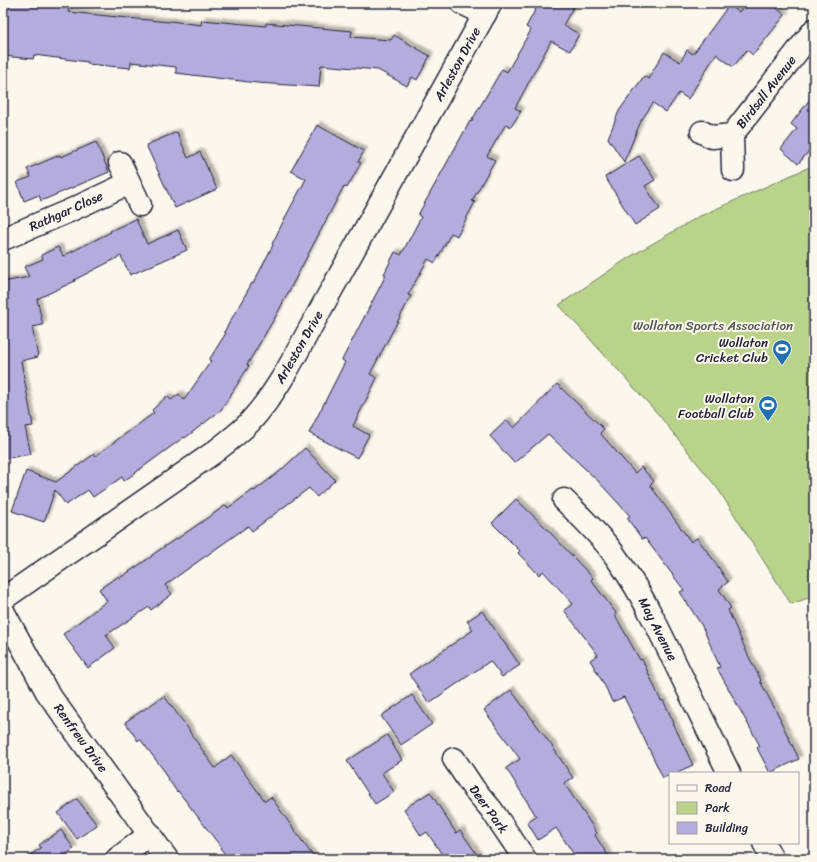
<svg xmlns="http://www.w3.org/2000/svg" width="817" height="862" font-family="Sriracha,sans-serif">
<defs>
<filter id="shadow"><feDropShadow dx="3.5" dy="-3.5" stdDeviation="1" flood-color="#0004"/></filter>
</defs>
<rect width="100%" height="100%" fill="#fbf7ec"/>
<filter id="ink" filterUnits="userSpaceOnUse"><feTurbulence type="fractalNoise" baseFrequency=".025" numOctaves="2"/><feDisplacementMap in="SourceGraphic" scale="8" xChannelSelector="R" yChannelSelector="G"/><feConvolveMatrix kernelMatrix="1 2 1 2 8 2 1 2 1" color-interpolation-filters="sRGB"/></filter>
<g filter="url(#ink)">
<path fill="#bad38a" stroke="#6e7a62" d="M 814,165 L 814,596 L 791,604 L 718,489 L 658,414 L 559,305 L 628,258 L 698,217 Z"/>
<path fill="#b4acdd" stroke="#22223b" filter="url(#shadow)" d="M 3,3 L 37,3 L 69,7 L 68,12 L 138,19 L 169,22 L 170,21 L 201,25 L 202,20 L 266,26 L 266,23 L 352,31 L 351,37 L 391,40 L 394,35 L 430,56 L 417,80 L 412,77 L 407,86 L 378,70 L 321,65 L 319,87 L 257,83 L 176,73 L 176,67 L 131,62 L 130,68 L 88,64 L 88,62 L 34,55 L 33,59 L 3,56 Z
M 539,3 L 576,3 L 563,25 L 579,34 L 570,51 L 551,41 L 515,108 L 521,111 L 511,127 L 506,124 L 487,156 L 495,160 L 472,201 L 475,202 L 457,236 L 451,233 L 435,263 L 428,259 L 408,295 L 411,296 L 370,374 L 377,378 L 353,426 L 369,435 L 357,458 L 309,433 L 345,362 L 342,360 L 386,275 L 384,274 L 395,252 L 401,255 L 421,217 L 418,215 L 470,121 L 471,122 L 502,69 L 507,72 L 531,30 L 526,27 Z
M 746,3 L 770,3 L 785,15 L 753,55 L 747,50 L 733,67 L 716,54 L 688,99 L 679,93 L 666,112 L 653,103 L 641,121 L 624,162 L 608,138 L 619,111 L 644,76 L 648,79 L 664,52 L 680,62 L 687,50 L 693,54 L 729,5 L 739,12 Z
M 814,94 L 814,145 L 798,164 L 781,149 L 797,129 L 791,124 Z
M 317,125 L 364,151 L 358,162 L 361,163 L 347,188 L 344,186 L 277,314 L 247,365 L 249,366 L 221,410 L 185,438 L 184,437 L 124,481 L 122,477 L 93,497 L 88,490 L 66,505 L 55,490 L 44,522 L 12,511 L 26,471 L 56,482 L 94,454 L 95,456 L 154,413 L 152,410 L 167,396 L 171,400 L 179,394 L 184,400 L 211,361 L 209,360 L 226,333 L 224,332 L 252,283 L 253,284 L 273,245 L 272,244 L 287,214 L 306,179 L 291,171 Z
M 177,132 L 188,158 L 200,152 L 217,189 L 175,208 L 146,145 Z
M 96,142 L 109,172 L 41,201 L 39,195 L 24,201 L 17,182 L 31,177 L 27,169 L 60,155 L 61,157 Z
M 639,156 L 655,180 L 645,186 L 660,209 L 635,225 L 605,177 Z
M 136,219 L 147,244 L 178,230 L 187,250 L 130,275 L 121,256 L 74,280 L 75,281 L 37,299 L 43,325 L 32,327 L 38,357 L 21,361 L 33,426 L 25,427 L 31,454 L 3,459 L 3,282 L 29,277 L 24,267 L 43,259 L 41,255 L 58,247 L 63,256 L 111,232 L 110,231 Z
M 557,384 L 604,429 L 600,433 L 635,473 L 641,467 L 654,481 L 650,485 L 691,542 L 697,538 L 713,559 L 728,582 L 719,589 L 731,608 L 728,610 L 748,655 L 761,680 L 760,681 L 781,720 L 780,720 L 799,759 L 770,773 L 757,748 L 760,746 L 717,668 L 720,667 L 702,626 L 680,592 L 684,590 L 645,538 L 642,539 L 627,518 L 630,516 L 598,481 L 548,434 L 514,463 L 490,436 L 507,420 L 514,428 Z
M 305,448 L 335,480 L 317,497 L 309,488 L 252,531 L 248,526 L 165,585 L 172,594 L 151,610 L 149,607 L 106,635 L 115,648 L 88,668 L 63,634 L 107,601 L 99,589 L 119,576 L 120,578 L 152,556 L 152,555 L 177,538 L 177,539 L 226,505 L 228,508 L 253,490 L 254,491 L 279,472 Z
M 516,499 L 545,527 L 593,578 L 591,580 L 616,613 L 615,615 L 640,660 L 642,659 L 661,701 L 663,700 L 674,723 L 673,723 L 693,765 L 675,773 L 670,773 L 670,775 L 663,778 L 624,697 L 612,702 L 606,688 L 590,660 L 598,655 L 564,610 L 573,604 L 543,571 L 539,575 L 518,553 L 520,551 L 492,523 Z
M 482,611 L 520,665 L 502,677 L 490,661 L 429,703 L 409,674 L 473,630 L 467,621 Z
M 511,690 L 552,746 L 573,778 L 564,783 L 597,833 L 595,835 L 610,859 L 577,859 L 556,828 L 538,840 L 527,822 L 536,816 L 506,768 L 520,759 L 484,710 Z
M 412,695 L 432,724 L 401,745 L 381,716 Z
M 164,696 L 190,731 L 189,731 L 215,768 L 231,755 L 265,801 L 271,797 L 315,859 L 229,859 L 220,848 L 221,847 L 178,791 L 177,792 L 164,773 L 165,772 L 140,739 L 138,741 L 125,722 Z
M 387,735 L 402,760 L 382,773 L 394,792 L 375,804 L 347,761 Z
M 430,792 L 456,833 L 460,830 L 480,859 L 445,859 L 427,832 L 421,836 L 404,809 Z
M 77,799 L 97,825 L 77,839 L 58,813 Z
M 61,830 L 74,849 L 59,859 L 24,859 L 41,848 L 39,845 Z"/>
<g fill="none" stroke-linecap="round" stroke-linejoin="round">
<g stroke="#22223b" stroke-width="25">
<path id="street" d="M 462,3 L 485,14
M 702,132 L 712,137 L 732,135 L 733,170
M 732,135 L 814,30
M 120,163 L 140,205
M 3,239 L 69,211 L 129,183
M 564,500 C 580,516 597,532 611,550 C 628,573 643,598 656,624 L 729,773
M 3,611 L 47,692 L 167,859
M 454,759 L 474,789 L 491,809 L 525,859
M 764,843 L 772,859
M 117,859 L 150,834"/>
</g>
<g stroke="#22223b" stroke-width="25">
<path id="secondary" d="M 3,599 L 213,453 C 226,443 238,434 249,423 C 274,396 291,364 308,332 L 491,3"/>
</g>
<use href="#street" stroke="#fbf7ec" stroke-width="22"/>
<use href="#secondary" stroke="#fbf7ec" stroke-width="22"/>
</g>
</g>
<defs>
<g id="stadium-pin" transform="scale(1)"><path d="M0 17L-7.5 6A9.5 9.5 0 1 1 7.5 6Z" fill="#1f6fb2" stroke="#fbf7ec"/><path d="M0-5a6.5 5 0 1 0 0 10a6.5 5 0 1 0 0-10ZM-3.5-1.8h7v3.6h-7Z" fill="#fff"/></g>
</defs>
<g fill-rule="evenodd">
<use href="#stadium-pin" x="782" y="349"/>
<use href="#stadium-pin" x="768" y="405"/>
</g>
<g text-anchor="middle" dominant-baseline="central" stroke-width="4" stroke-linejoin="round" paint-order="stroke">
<g font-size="13" fill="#22223b" stroke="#fbf7ec">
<text transform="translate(457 64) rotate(-61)">Arleston Drive</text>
<text transform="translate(766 92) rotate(-52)">Birdsall Avenue</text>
<text transform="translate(66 211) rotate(-24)">Rathgar Close</text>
<text transform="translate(299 347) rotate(-60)">Arleston Drive</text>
<text transform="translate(658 629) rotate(63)">May Avenue</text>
<text transform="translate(81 738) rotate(54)">Renfrew Drive</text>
<text transform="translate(489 809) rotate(54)">Deer Park</text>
</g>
<g font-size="13" fill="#505753" stroke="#fbf7ec">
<text x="713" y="325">Wollaton Sports Association</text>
</g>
<g font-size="13" fill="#22223b" stroke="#fbf7ec" text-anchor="end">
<text x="768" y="342">Wollaton<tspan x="768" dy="15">Cricket Club</tspan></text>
<text x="754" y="398">Wollaton<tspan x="754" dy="15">Football Club</tspan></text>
</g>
</g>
<rect width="817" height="862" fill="none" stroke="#fbf7ec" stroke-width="16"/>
<rect x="8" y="8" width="801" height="846" fill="none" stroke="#22223b" stroke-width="1.5" filter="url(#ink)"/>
<rect x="669" y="772" width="130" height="72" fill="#fbf7ec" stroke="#a4a2a5"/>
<rect x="677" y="785" width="20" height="6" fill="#fbf7ec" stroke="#a4a2a5"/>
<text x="705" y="792" font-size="12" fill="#22223b">Road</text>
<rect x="677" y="802" width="20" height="12" fill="#bad38a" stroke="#a4a2a5"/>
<text x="705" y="812" font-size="12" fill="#22223b">Park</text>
<rect x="677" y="822" width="20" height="12" fill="#b4acdd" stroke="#a4a2a5"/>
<text x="705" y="832" font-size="12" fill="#22223b">Building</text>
</svg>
